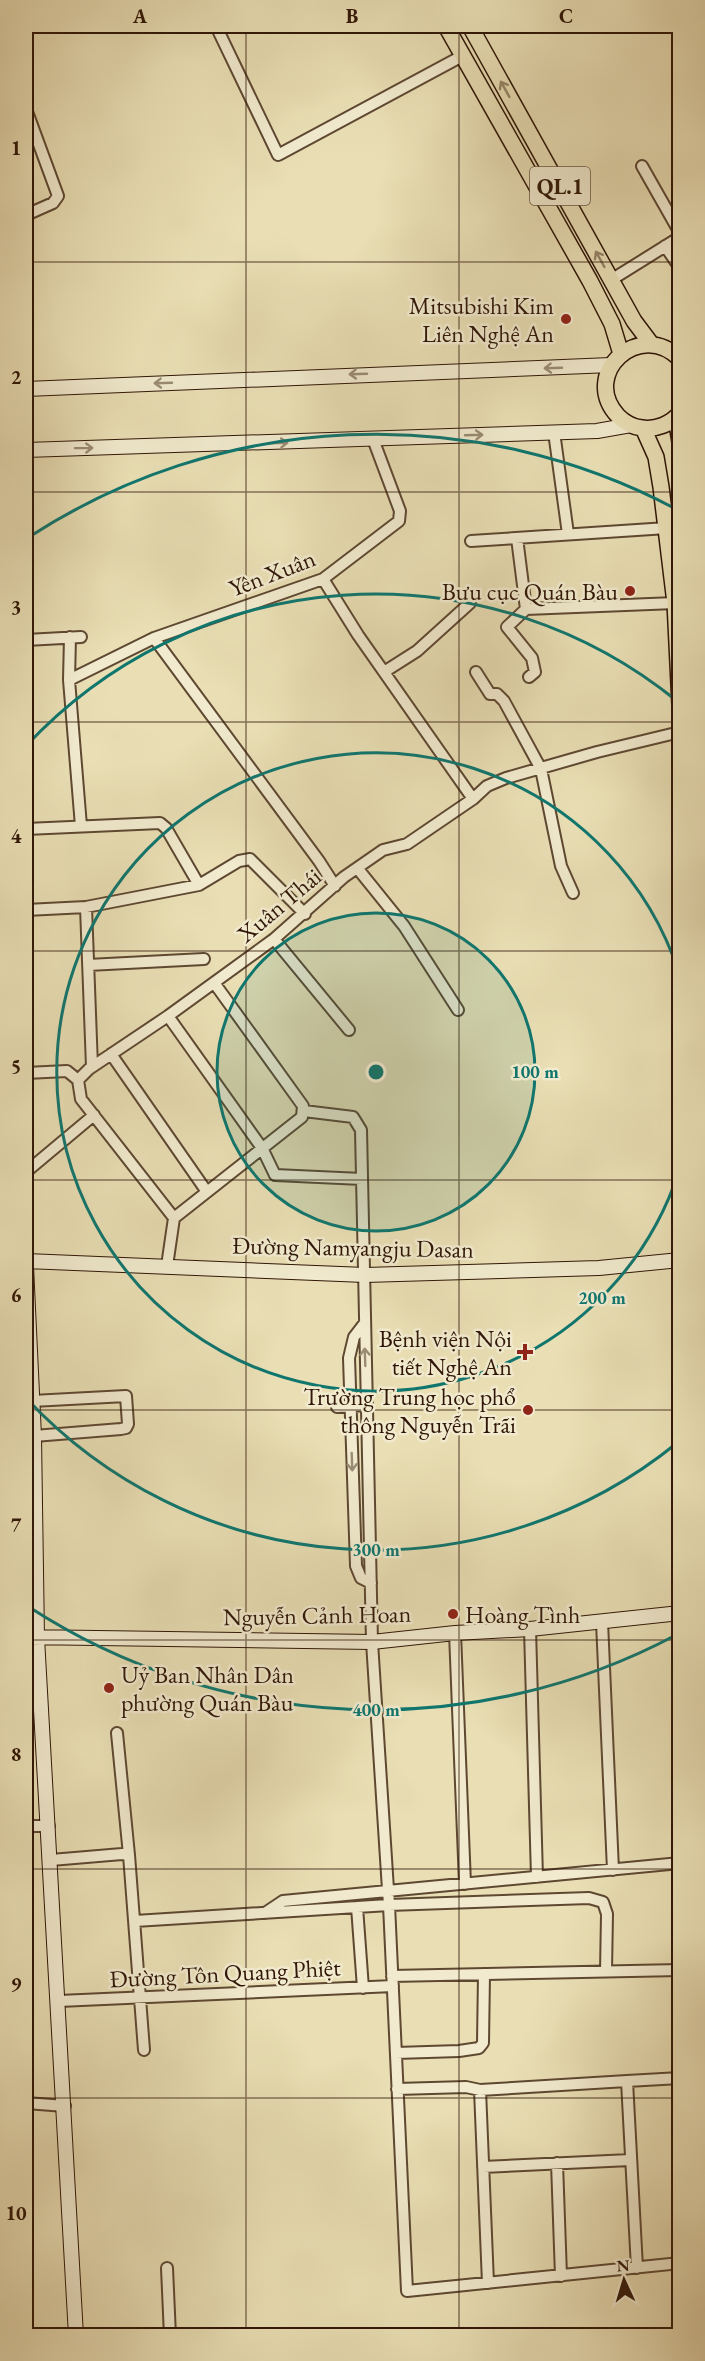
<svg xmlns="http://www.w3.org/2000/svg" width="705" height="2361" font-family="'EB Garamond',serif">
<rect width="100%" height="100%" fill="#e9deb4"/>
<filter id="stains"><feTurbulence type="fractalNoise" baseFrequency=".00333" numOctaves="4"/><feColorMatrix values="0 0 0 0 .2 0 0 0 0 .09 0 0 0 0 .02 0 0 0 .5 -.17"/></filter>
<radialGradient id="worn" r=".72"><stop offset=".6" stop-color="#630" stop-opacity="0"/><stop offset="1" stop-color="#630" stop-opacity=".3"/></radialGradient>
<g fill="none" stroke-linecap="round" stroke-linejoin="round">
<g stroke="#5e4832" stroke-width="14">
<path id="street" d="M 216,26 L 278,155 L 464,55
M 26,109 L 58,196 L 53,203 L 26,215
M 642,166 L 680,233
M 665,246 L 680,268
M 611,280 L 680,237
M 554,432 L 568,534
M 517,538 L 526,609 L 675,603
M 471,541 L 667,528
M 323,579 L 358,635 L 473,799
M 526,609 L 507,627 L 532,658 L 535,672 L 529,677
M 70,637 L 69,680 L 81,826
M 154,638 L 319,861 L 335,886
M 26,640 L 81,637
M 384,672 L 417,651 L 470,603
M 476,672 L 490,694 L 497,694 L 504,701 L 541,769 L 561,866 L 573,893
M 69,680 L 154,638 L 323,579 L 399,521 L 400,511 L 373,439
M 26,829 L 160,823 L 166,828 L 199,885
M 358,869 L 404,926 L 458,1010
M 86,907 L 92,1067
M 26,910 L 86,907 L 199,885 L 239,861 L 250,859 L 305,914
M 274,939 L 349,1030
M 88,965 L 204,959
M 168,1016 L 262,1148 L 275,1175 L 362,1179
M 111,1054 L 207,1192
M 26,1073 L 67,1071 L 78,1080
M 304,1111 L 353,1117 L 361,1130 L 372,1642 L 389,1905 L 407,2291 L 680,2263
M 26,1172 L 94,1115
M 174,1218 L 81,1099 L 78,1080 L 89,1069 L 168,1016 L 274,939 L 344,877 L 383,850 L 407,844 L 473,799 L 487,786 L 506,778 L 597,752 L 680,732
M 167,1266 L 174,1218 L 302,1117 L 303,1106 L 215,984
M 364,1324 L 354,1337 L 349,1358 L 356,1566 L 361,1578 L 371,1583
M 32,1401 L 126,1396 L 128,1424 L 126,1428 L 121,1429 L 34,1436
M 337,1407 L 366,1405
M 602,1622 L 613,1870
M 530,1629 L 537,1877
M 455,1633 L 465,1884
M 117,1733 L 129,1855
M 26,1826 L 49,1826
M 51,1860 L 122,1854 L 129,1855 L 144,2050
M 357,1907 L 363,1988
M 265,1913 L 283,1901 L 680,1863
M 135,1921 L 389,1905 L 589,1898 L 603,1902 L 607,1914 L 606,1971
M 392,1976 L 680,1970
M 59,2001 L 393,1986
M 396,2053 L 459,2051 L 479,2048 L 483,2043 L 484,1974
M 627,2081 L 680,2078
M 397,2089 L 466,2087 L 480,2090 L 627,2081 L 637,2268
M 480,2090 L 488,2283
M 26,2103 L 65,2106
M 557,2163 L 561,2276
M 483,2167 L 630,2160
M 167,2268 L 170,2336"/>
</g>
<g stroke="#2f1607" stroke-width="16">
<path id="secondary" d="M 26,389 L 611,365
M 26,450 L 597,431 L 631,425
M 26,1261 L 365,1275 L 599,1268 L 680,1260
M 26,1266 L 34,1436 L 37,1638 L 76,2336
M 26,1637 L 372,1642 L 455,1633 L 530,1629 L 680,1613"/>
</g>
<g stroke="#2f1607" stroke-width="18">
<path id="primary" d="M 446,26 L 590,281 L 612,324 L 621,354
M 470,26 L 634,321 L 652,345
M 680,359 C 640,318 579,374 618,416 C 624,422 633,427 642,428 C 656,430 671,424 680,413
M 676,417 L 680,442
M 643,428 L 656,457 L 661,487 L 675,603 L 680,705"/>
</g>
<use href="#street" stroke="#f1eace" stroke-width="10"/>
<use href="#secondary" stroke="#f1eace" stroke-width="14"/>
<use href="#primary" stroke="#e9deb4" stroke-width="15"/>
</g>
<defs><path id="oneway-shaft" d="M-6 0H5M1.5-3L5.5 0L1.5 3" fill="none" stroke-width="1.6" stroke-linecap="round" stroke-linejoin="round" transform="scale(1.5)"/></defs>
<g stroke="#958466">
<use href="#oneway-shaft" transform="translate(505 89) rotate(-119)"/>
<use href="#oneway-shaft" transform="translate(600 259) rotate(-119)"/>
</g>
<g stroke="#9a8b74">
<use href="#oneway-shaft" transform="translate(553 368) rotate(178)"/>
<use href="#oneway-shaft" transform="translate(358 374) rotate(178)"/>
<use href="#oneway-shaft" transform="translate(163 383) rotate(178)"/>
<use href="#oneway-shaft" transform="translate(474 435) rotate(-2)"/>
<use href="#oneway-shaft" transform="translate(279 443) rotate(-2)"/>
<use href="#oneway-shaft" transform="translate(84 448) rotate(-1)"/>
<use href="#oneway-shaft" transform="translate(365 1357) rotate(-92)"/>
<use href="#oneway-shaft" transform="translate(352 1462) rotate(88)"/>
</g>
<path fill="none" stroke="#2f1607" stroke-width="1.5" stroke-opacity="0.55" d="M 246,26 L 246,2336M 459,26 L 459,2336M 26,262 L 680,262M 26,492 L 680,492M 26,722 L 680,722M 26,951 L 680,951M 26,1180 L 680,1180M 26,1410 L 680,1410M 26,1640 L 680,1640M 26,1869 L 680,1869M 26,2098 L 680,2098"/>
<circle cx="376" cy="1072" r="159" fill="#0f766e" fill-opacity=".12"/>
<g fill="none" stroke="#0f766e" stroke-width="3">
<circle cx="376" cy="1072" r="159"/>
<path d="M679 1171A319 319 0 1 1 679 973"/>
<path d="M677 1443A478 478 0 0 1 26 1398M26 746A478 478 0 0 1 677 701"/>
<path d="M676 1635A638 638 0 0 1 29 1607M29 537A638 638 0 0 1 676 509"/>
</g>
<g fill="#8f2418" stroke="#f1eace" stroke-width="2">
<circle cx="566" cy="319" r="6"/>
<circle cx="630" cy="591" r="6"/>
<path d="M522 1343h6v6h6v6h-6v6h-6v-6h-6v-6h6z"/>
<circle cx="528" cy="1410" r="6"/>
<circle cx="453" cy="1614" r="6"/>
<circle cx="109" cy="1688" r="6"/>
</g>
<g text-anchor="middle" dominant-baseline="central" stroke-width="5" stroke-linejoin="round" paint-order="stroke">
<rect fill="#f1eace" stroke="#695643" stroke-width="1.5" x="530" y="167" width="60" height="38" rx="4.5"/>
<g font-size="22" font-weight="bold" fill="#2f1607">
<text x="560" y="186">QL.1</text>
</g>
<g font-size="24" fill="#2f1607" stroke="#f1eace" text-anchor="end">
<text x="554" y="305">Mitsubishi Kim<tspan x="554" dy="28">Liên Nghệ An</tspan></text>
<text x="618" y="591">Bưu cục Quán Bàu</text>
<text x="512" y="1338">Bệnh viện Nội<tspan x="512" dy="28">tiết Nghệ An</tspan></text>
<text x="516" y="1396">Trường Trung học phổ<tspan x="516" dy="28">thông Nguyễn Trãi</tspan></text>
<text x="465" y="1614" text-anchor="start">Hoàng Tình</text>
<text x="121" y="1674" text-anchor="start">Uỷ Ban Nhân Dân<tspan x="121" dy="28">phường Quán Bàu</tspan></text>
</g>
<g font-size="24" fill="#2f1607" stroke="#f1eace">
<text transform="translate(272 573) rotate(-21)">Yên Xuân</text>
<text transform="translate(279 905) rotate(-40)">Xuân Thái</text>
<text transform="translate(353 1247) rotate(1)">Đường Namyangju Dasan</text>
<text transform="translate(317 1615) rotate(-1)">Nguyễn Cảnh Hoan</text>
<text transform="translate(225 1973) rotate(-3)">Đường Tôn Quang Phiệt</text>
</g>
</g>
<circle cx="376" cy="1072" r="9" fill="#0f766e" stroke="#f1eace" stroke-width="3"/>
<g font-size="18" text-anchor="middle" font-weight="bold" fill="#0f766e" stroke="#f1eace" stroke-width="5" stroke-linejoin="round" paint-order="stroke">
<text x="535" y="1078">100 m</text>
<text x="602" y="1304">200 m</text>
<text x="376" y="1556">300 m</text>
<text x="376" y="1716">400 m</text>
</g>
<rect width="705" height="2361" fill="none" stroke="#e9deb4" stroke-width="66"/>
<g transform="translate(624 2280) rotate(356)" stroke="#f1eace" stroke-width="4.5" paint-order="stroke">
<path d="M0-4.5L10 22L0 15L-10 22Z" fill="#2f1607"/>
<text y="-9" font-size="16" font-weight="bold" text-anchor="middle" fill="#2f1607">N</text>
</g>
<rect x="33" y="33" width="639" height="2295" fill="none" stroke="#2f1607" stroke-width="2"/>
<g font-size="20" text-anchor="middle" font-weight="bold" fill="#2f1607">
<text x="140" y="23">A</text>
<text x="352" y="23">B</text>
<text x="566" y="23">C</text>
<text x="16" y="155">1</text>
<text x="16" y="384">2</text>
<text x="16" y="614">3</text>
<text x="16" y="843">4</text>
<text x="16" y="1073">5</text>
<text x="16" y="1302">6</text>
<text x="16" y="1532">7</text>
<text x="16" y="1761">8</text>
<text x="16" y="1991">9</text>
<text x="16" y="2220">10</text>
</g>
<rect width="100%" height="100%" filter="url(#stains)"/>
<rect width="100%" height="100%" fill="url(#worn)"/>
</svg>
